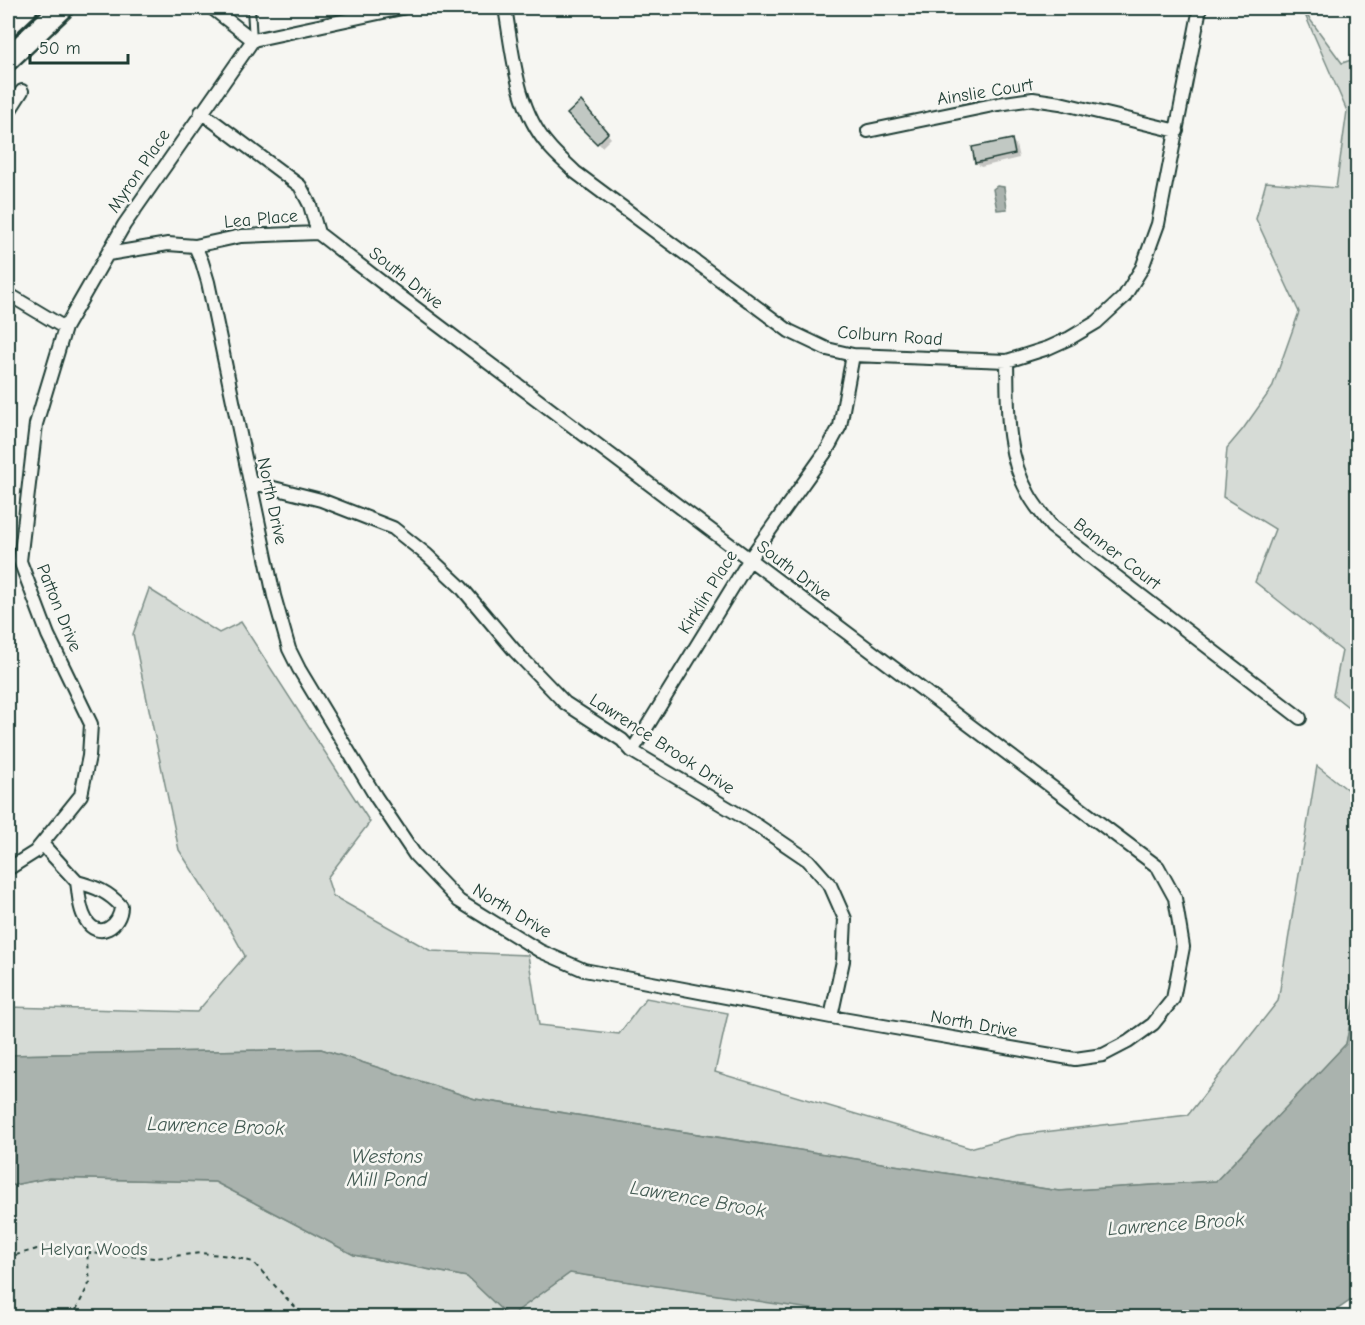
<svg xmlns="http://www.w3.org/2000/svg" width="1365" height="1325" font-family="'Comic Neue',sans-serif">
<rect width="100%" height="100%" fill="#f6f6f2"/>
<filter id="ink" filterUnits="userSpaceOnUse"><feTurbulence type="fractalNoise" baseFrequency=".0167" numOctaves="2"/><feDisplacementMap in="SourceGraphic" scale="12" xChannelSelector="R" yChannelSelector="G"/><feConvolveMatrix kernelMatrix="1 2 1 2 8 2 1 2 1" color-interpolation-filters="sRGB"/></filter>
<g filter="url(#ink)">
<path fill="#d6dbd6" stroke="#7a8c85" stroke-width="1.5" d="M 1303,10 L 1342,63 L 1357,58 L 1357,714 L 1333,695 L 1342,651 L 1255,582 L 1275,529 L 1223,497 L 1227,448 L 1243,429 L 1272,388 L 1299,312 L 1256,219 L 1266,182 L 1336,188 L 1347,111 Z
M 149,589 L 219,633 L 241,622 L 370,822 L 327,878 L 333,896 L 431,951 L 528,955 L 539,1025 L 619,1034 L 646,998 L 728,1013 L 715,1072 L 970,1148 L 1018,1135 L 1188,1115 L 1278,1001 L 1317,766 L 1357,797 L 1358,987 L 1346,1044 L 1216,1181 L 1059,1191 L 475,1099 L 321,1049 L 8,1055 L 8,1007 L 197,1012 L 245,956 L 230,929 L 179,850 L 133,634 Z
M 49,1178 L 215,1182 L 354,1255 L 468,1277 L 509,1316 L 570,1273 L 871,1317 L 8,1318 L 8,1186 Z"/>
<path fill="#aab3ae" stroke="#72847d" stroke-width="1.5" d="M 997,186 L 1004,187 L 1007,209 L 997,210 L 993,189 Z
M 1357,987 L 1357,1296 L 1332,1313 L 1279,1318 L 871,1318 L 570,1273 L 509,1317 L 467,1277 L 354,1255 L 215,1182 L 49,1178 L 8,1186 L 8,1055 L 321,1049 L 475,1099 L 1059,1191 L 1216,1181 L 1346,1044 Z"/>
<path fill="#0003" d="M 585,107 L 611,138 L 602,147 L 569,114 Z
M 1012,141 L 1016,145 L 1019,158 L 981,167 L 976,163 Z"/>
<path fill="#c1c8c3" stroke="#1f3d34" stroke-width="1.5" d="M 581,101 L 608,133 L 597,144 L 567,114 Z
M 1012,139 L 1015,154 L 975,163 L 972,147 Z"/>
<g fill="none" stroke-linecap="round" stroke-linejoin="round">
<g stroke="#1f3d34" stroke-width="10">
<path id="lane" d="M 251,8 L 253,40"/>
</g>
<g stroke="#1f3d34" stroke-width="16">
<path id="street" d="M 212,8 L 253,40
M 505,8 C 513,53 516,108 548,145 C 556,155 566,163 575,172 L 789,331 L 827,349 L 853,355 L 1007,361 L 1048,348 L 1070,338 L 1097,322 L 1124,297 L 1142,268 L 1158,224 L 1200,8
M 253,40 L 402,8
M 201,112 L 300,186 L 310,205 L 318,233
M 8,113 L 22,91
M 868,131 L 998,104 L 1033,99 L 1060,103 L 1177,131
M 195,246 L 202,262 L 208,282 L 274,596 L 289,649 L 299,669 L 376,797 L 415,855 L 459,901 L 540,951 L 584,970 L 831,1017 L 1075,1059 L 1103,1055 L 1128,1042 L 1153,1024 L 1173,999 L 1183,947 L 1175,898 L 1158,867 L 397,294 L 318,233
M 108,254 L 168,244 L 195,246 L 241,236 L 318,233
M 8,294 L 65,328
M 1007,361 C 1008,405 1005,452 1028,493 C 1034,505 1044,516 1052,527 L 1300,718
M 250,482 L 321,500 L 393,528 L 427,555 L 461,587 L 515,651 L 565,703 L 622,740 L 632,751 L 758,826 L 808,860 L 830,885 L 845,919 L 843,961 L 831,1017
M 632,751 L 753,554 L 827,450 L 840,426 L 853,355
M 42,844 L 77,882
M 8,869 L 35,852 L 81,795 L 89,756 L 91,724 L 48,635 L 20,561 L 36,424 L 65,328 L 124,225 L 253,40
M 77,882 C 96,887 108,892 121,906 C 121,926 98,941 86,920 C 79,909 79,894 77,882 Z"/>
</g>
<g stroke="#1f3d34" stroke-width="26">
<path id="highway" d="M 8,25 L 26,8
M 8,59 L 62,8"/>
</g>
<path stroke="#1f3d34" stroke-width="2" stroke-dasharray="4.5 4.5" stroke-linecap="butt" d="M 8,1260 L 16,1255 L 37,1249 L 155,1258 L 200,1253 L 231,1256 L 253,1262 L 289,1301 L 307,1318
M 72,1318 L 90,1282 L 87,1253
M 586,1318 L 600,1318"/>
<use href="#lane" stroke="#f6f6f2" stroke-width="6"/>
<use href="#street" stroke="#f6f6f2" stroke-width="12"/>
<use href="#highway" stroke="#f6f6f2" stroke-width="21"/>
</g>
</g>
<g text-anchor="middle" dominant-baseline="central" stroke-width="5" stroke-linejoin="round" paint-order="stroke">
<g font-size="18" fill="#1f3d34" stroke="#f6f6f2">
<text transform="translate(985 92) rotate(-9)">Ainslie Court</text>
<text transform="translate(139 171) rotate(-56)">Myron Place</text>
<text transform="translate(261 219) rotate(-5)">Lea Place</text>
<text transform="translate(406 278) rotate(38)">South Drive</text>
<text transform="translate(890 336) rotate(4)">Colburn Road</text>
<text transform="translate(272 501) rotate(78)">North Drive</text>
<text transform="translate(1117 554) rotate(38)">Banner Court</text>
<text transform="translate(794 571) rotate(37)">South Drive</text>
<text transform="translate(708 592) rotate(-58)">Kirklin Place</text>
<text transform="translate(59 608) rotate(68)">Patton Drive</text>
<text transform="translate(662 744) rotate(33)">Lawrence Brook Drive</text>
<text transform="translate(512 911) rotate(31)">North Drive</text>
<text transform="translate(974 1024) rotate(10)">North Drive</text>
</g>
<g font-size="18" fill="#445d54" stroke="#f6f6f2">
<text x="94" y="1249">Helyar Woods</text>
</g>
<g font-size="20" font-style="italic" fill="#425a52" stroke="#f6f6f2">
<text transform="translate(216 1126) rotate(2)">Lawrence Brook</text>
<text x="387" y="1156">Westons<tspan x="387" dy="23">Mill Pond</tspan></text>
<text transform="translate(698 1199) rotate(10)">Lawrence Brook</text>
<text transform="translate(1176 1224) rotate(-4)">Lawrence Brook</text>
</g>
</g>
<rect width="1365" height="1325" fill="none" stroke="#f6f6f2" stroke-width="30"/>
<rect x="15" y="15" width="1335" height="1295" fill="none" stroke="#1f3d34" stroke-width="2" filter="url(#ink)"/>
<path d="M30 54v9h98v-9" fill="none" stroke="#1f3d34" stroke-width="3"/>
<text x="39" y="54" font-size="18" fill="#1f3d34" stroke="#f6f6f2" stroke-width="4.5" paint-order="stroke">50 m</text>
</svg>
